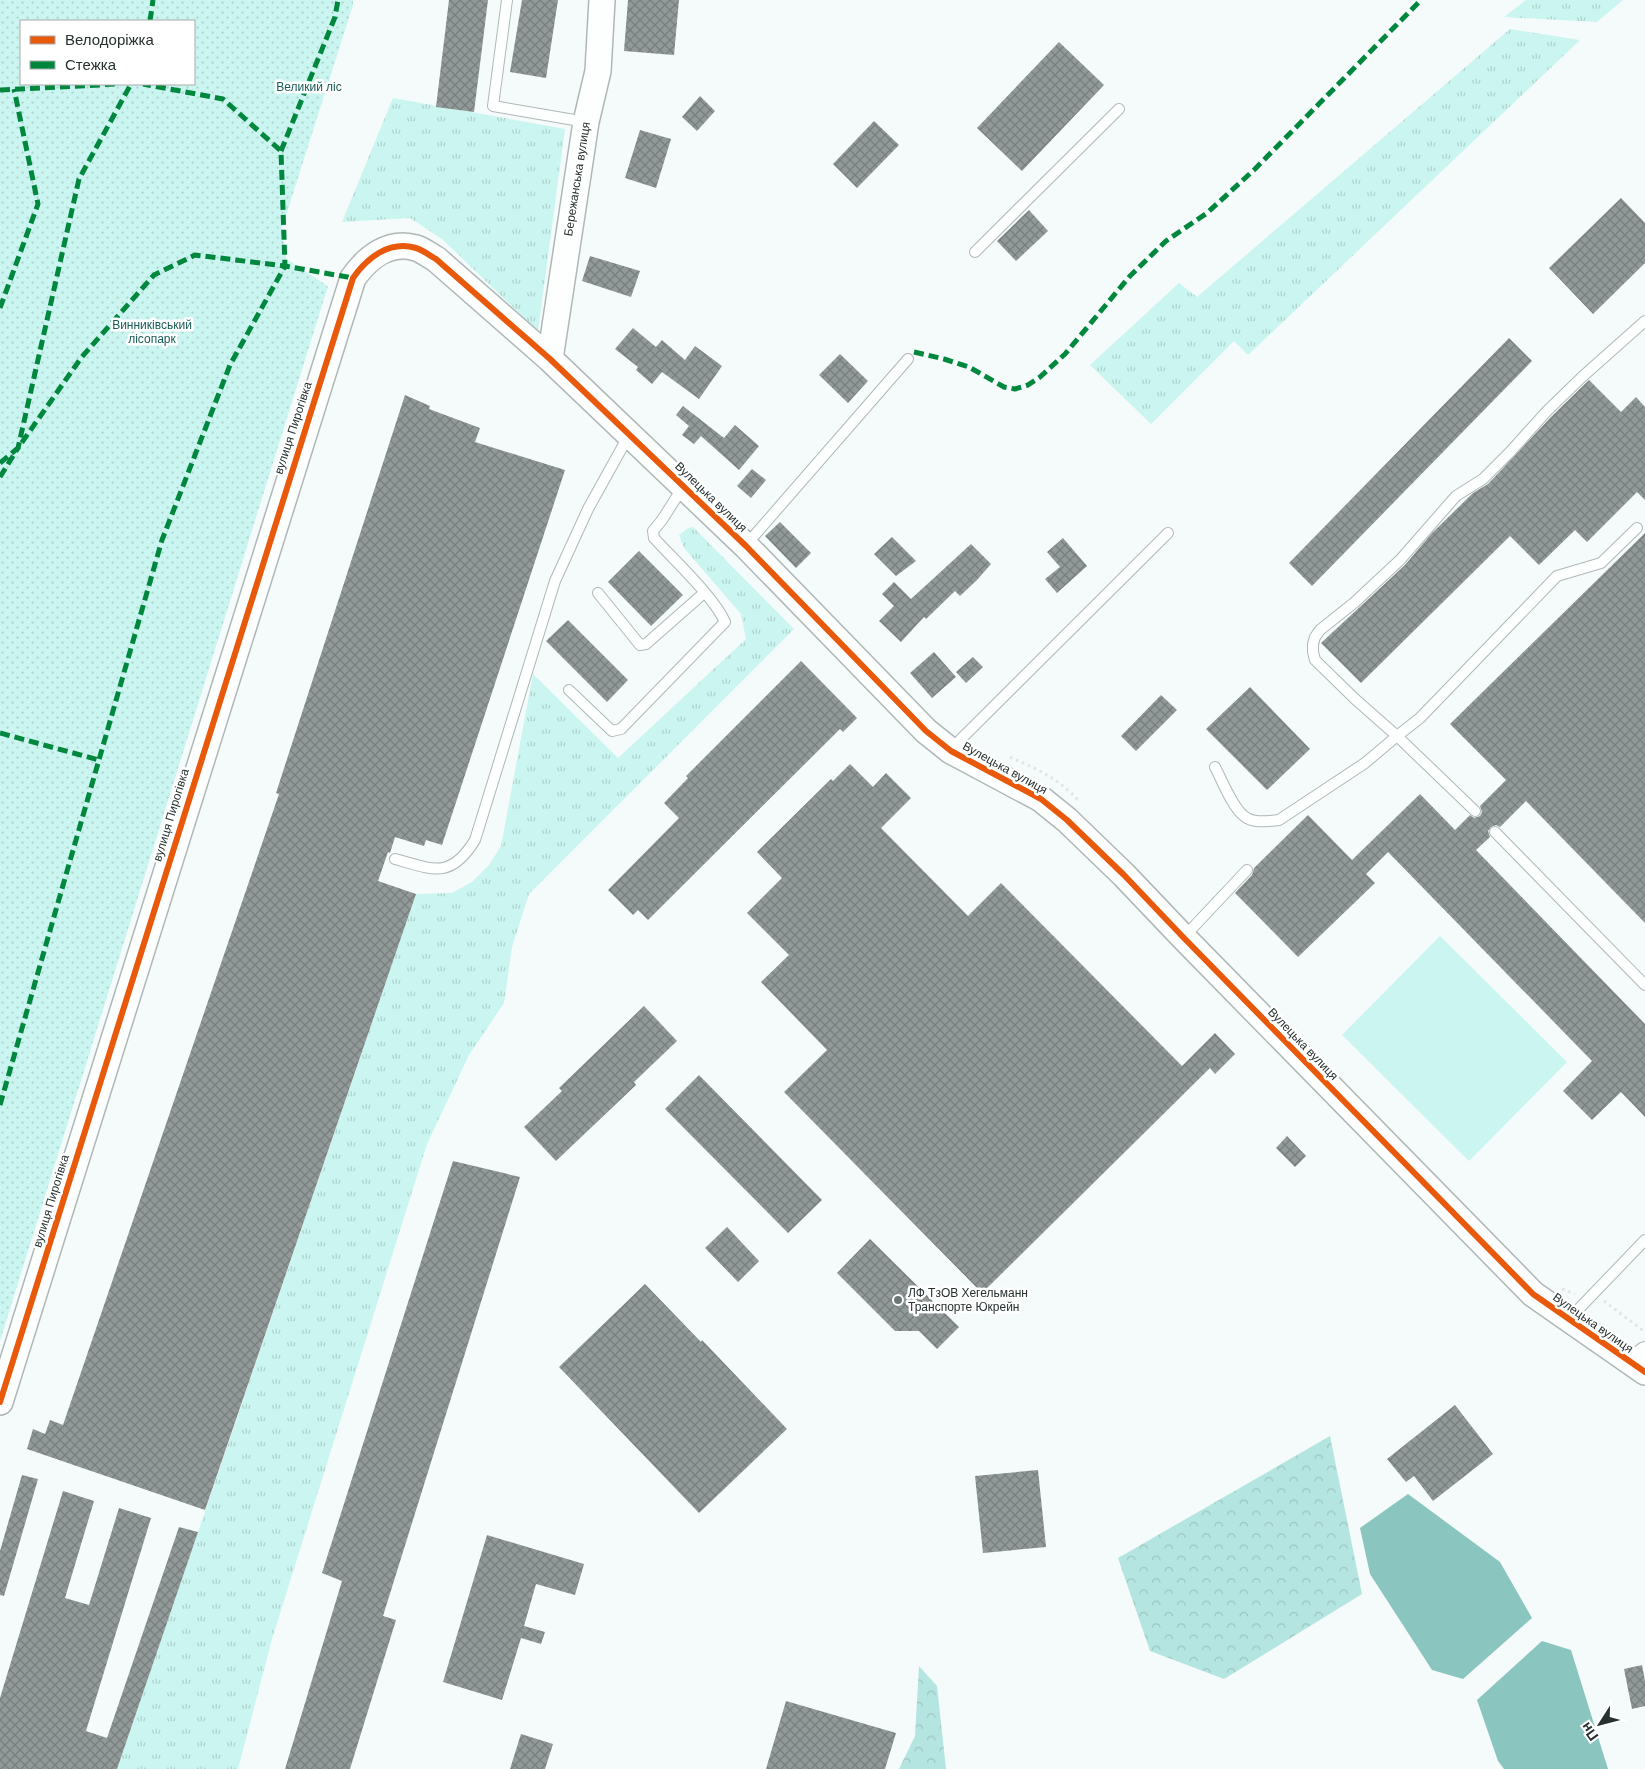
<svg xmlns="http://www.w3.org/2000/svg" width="1645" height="1769" font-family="'DM Sans',sans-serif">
<defs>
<pattern id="grass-tufts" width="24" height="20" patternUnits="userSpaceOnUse" patternTransform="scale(1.25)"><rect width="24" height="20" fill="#cbf5f0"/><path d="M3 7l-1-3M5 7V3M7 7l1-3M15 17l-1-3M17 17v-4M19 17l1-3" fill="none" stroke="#aed2ce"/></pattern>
<pattern id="forest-crowns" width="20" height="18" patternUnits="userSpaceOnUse" patternTransform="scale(1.25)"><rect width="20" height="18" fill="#b5e5e0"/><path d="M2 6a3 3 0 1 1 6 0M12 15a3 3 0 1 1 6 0" fill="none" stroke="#9cc5c0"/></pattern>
<pattern id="park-dots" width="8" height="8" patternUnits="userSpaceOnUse" patternTransform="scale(1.25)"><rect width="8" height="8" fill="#cbf5f0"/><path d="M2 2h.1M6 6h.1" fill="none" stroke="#aed2ce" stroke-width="1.8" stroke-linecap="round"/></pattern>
<pattern id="building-cross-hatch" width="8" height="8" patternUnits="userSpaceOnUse" patternTransform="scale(1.25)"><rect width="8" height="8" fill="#929a99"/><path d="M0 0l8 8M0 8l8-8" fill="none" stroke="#777e7d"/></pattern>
</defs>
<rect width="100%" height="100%" fill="#f4fbfa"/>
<path fill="url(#grass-tufts)" d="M 1526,0 L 1623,0 L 1597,22 L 1504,17 Z
M 1510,29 L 1580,40 L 1248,355 L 1234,341 L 1151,424 L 1090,365 L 1179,283 L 1197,297 Z
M 393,98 L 565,129 L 538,331 L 442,239 L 410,218 L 342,222 Z
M 693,527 L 794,629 L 529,894 L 512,947 L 504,1003 L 469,1055 L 427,1144 L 272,1639 L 238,1769 L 117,1769 L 416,894 L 452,893 L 472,882 L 489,865 L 501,846 L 533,674 L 618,758 L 746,639 L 741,614 L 684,548 L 679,535 L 688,528 Z"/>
<path fill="url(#forest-crowns)" d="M 1330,1436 L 1362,1594 L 1224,1679 L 1150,1651 L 1118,1558 Z
M 919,1666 L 937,1686 L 946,1769 L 899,1769 L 915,1736 Z"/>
<path fill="url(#park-dots)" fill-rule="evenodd" d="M 0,0 L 353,0 L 353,5 L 282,228 L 286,259 L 328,286 L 0,1341 ZM 21,21 L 194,21 L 194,84 L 21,84 Z"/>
<path fill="#cbf5f0" d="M 1440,936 L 1567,1062 L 1469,1161 L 1342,1035 Z"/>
<path fill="#8bc5c0" d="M 1408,1494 L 1500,1562 L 1532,1618 L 1463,1679 L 1432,1670 L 1370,1574 L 1360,1528 Z
M 1542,1641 L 1571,1650 L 1608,1769 L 1504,1769 L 1498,1761 L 1477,1700 Z"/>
<path fill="url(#building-cross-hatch)" d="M 449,0 L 488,0 L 474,112 L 436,107 Z
M 522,0 L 558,0 L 546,78 L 510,72 Z
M 628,0 L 679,0 L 674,55 L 624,51 Z
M 1059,42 L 1104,85 L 1022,171 L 977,128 Z
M 700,96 L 715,111 L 697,131 L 682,117 Z
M 874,121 L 899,145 L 857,188 L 833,164 Z
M 640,130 L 671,139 L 656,188 L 625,178 Z
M 1621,198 L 1645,223 L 1645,263 L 1593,314 L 1549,268 Z
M 1029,210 L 1048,231 L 1016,261 L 997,241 Z
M 590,256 L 640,271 L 631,297 L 582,281 Z
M 633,328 L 656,347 L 662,340 L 685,360 L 695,346 L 722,366 L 699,399 L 662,372 L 652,384 L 636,370 L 638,367 L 615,349 Z
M 1509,338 L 1532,361 L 1312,586 L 1289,563 Z
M 840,354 L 868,381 L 848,403 L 819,375 Z
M 1589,380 L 1621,412 L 1636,397 L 1645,407 L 1645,500 L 1637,492 L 1587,542 L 1575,530 L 1539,565 L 1510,536 L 1361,683 L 1321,643 L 1405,565 L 1432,533 L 1473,493 L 1488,484 L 1552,416 Z
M 405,395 L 430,406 L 429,409 L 480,428 L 475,442 L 565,470 L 442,845 L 426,840 L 424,846 L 395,837 L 390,853 L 388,852 L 378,881 L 416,894 L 205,1510 L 27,1449 L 33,1429 L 45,1434 L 50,1420 L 63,1425 L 279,794 L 276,793 Z
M 683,406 L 724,438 L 735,425 L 759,446 L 739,470 L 701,436 L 694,444 L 682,435 L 689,426 L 676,415 Z
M 752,469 L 766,480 L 751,498 L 737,486 Z
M 780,522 L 811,553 L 796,568 L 765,536 Z
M 1645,533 L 1645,923 L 1526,801 L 1500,827 L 1496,825 L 1491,827 L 1488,831 L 1490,837 L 1476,850 L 1645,1024 L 1645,1117 L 1621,1092 L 1592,1120 L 1563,1091 L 1592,1061 L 1388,852 L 1366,874 L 1375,883 L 1298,957 L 1235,893 L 1252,875 L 1254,868 L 1308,815 L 1352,860 L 1420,794 L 1455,830 L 1470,815 L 1474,818 L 1480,816 L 1482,812 L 1480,806 L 1506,780 L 1450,724 Z
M 892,537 L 916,561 L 896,576 L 874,554 Z
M 1063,538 L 1087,566 L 1057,593 L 1045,579 L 1060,567 L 1047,552 Z
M 971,544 L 991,564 L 977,580 L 960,596 L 955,591 L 926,619 L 924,617 L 901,642 L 879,621 L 894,606 L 882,594 L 894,582 L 911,599 Z
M 639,551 L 683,595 L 651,626 L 608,582 Z
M 568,620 L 628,680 L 607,702 L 546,641 Z
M 934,652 L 956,677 L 932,698 L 910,673 Z
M 973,657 L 983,667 L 966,683 L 956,672 Z
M 801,661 L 857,718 L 843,732 L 840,729 L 648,920 L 638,910 L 633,915 L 608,890 L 679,818 L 664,803 L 688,778 L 686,776 Z
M 1250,687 L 1310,749 L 1267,790 L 1206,729 Z
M 1161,695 L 1177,710 L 1136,751 L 1121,736 Z
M 850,764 L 873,787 L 886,773 L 911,798 L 881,828 L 968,916 L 1001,883 L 1182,1066 L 1215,1033 L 1235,1054 L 1215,1074 L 1210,1068 L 982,1293 L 784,1092 L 827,1050 L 761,982 L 789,955 L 747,913 L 782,878 L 757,852 L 831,779 L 833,781 Z
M 644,1006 L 677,1041 L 634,1082 L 636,1085 L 556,1161 L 524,1127 L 562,1091 L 559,1088 Z
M 699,1075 L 822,1200 L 788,1233 L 665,1109 Z
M 1287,1136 L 1306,1156 L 1295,1167 L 1276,1148 Z
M 453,1161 L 520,1177 L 383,1616 L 396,1620 L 350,1769 L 285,1769 L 342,1581 L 322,1573 Z
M 727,1227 L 759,1261 L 738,1282 L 705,1248 Z
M 870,1239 L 959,1327 L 937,1349 L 919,1331 L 895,1331 L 837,1273 Z
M 645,1284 L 701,1342 L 702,1340 L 787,1429 L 699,1513 L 559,1367 Z
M 1455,1405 L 1493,1454 L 1433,1501 L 1414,1476 L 1406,1482 L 1387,1459 Z
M 1038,1470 L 1046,1547 L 983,1553 L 975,1476 Z
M 22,1475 L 38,1479 L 4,1596 L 0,1595 L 0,1551 Z
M 63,1491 L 94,1501 L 65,1598 L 89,1605 L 119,1508 L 151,1518 L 86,1731 L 107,1738 L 179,1527 L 198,1532 L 117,1769 L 0,1769 L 0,1698 Z
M 487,1535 L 584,1564 L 575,1595 L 536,1584 L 524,1626 L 545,1632 L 541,1644 L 521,1638 L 502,1700 L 443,1682 Z
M 1642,1665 L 1645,1681 L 1645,1706 L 1632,1709 L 1624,1669 Z
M 786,1701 L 896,1733 L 885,1769 L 766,1769 Z
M 521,1734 L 553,1744 L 545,1769 L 510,1769 Z"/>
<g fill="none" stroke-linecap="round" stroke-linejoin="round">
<g stroke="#afb8b7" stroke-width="12">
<path id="service" d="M 507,0 L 493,106 L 586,122
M 975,252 L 1119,109
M 1637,528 L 1601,563 L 1557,576 L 1420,718 L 1397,736 L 1355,699 L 1315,660 L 1313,652 L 1313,644 L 1315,637 L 1320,630 L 1355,602 L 1400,560 L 1456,496 L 1483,479 L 1511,451 L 1547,411 L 1582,377 L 1645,321
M 746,545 L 908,359
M 598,593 L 640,645 L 646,644 L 704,593
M 569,690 L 612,731 L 621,729 L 725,622 C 714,597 674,560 654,538 L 653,531 L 662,520 L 683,487
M 952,750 L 960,740 L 1168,533
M 1215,767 C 1222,780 1232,807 1244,816 C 1253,824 1268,821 1279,820 L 1365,763 L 1397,736 L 1475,811
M 1495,832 L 1645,985
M 395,859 C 434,870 451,879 475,840 L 555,581 L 588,509 L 629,435
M 1184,937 L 1247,870
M 1570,1318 L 1645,1240"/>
</g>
<g stroke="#afb8b7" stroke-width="22">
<path id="minor" d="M 1631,1363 L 1645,1352"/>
</g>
<g stroke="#afb8b7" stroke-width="28">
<path id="tertiary" d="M 550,359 L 586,122 L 598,71 L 602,0
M 0,1402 L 353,278 C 367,258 389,240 416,248 C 423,250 430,256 436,259 L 550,359 L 746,546 L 926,731 L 951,751 L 1041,799 L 1067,820 L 1124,875 L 1183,937 L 1533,1294 L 1645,1372"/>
</g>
<path stroke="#e2e4e4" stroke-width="3" stroke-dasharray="2.5 4" stroke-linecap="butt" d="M 1010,757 C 1039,770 1058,778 1080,802
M 1562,1289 L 1575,1294
M 1604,1301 L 1645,1332"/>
<use href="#service" stroke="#fdfefe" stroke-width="10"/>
<use href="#minor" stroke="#fdfefe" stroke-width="20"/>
<use href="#tertiary" stroke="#fdfefe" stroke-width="25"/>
<path stroke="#00873e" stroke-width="5" stroke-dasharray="10 5" stroke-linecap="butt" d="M 150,21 L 153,0
M 0,90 L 117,84
M 281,151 L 335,17 L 338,0
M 0,308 L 38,204 L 14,89
M 914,352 L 944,359 L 969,367 L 1004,387 L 1015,389 L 1028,385 L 1040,377 L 1065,354 L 1130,276 L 1166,241 L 1207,213 L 1255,169 L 1421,0
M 0,463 L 18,448 L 81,358 L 154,275 L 195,255 L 285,266 L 353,278
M 0,477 L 18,448 L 79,179 L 131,84
M 0,733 L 99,760
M 0,1105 L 162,540 L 230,365 L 285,266 L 281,151 L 223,99 L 143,84"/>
<g stroke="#fff" stroke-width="9">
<path id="cycleway" d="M 0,1402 L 353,278 C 367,258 389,240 416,248 C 423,250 430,256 436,259 L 550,359 L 746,546 L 926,731 L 951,751 L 1041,799 L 1067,820 L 1124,875 L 1183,937 L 1533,1294 L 1645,1372"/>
</g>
<use href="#cycleway" stroke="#e8590c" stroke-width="6"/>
</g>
<circle fill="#6d7776" stroke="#fff" stroke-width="2" cx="898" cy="1300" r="5"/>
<g text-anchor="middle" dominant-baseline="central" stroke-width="5" stroke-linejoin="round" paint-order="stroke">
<g font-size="12" fill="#185c57" stroke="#fff">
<text x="309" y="87">Великий ліс</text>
<text x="152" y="325">Винниківський<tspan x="152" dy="14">лісопарк</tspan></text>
</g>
<g font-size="12" fill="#25302f" stroke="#fff">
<text transform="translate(577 179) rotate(-81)">Бережанська вулиця</text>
<text transform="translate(293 428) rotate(-72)">вулиця Пирогівка</text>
<text transform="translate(711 497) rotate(44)">Вулецька вулиця</text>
<text transform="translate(1005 768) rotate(29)">Вулецька вулиця</text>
<text transform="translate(171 815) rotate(-73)">вулиця Пирогівка</text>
<text transform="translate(1303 1044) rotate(46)">Вулецька вулиця</text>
<text transform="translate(51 1201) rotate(-73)">вулиця Пирогівка</text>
<text transform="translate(1593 1323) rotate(35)">Вулецька вулиця</text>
</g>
<g font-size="12" fill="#25302f" stroke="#fff" text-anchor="start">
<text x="908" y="1293">ЛФ ТзОВ Хегельманн<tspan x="908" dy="14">Транспорте Юкрейн</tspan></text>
</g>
</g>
<rect x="20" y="20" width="175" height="65" fill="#ffffff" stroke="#a8acac"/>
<rect x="30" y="36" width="25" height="8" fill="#e8590c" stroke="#a8acac"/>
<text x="65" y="45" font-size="15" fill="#25302f">Велодоріжка</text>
<rect x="30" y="61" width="25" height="8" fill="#00873e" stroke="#a8acac"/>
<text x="65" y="70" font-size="15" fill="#25302f">Стежка</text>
<g transform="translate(1600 1724) rotate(234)" stroke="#ffffff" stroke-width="4" paint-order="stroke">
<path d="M0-4L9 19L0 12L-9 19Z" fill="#25302f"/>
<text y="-8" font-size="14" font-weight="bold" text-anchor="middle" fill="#25302f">Пн</text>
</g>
</svg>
